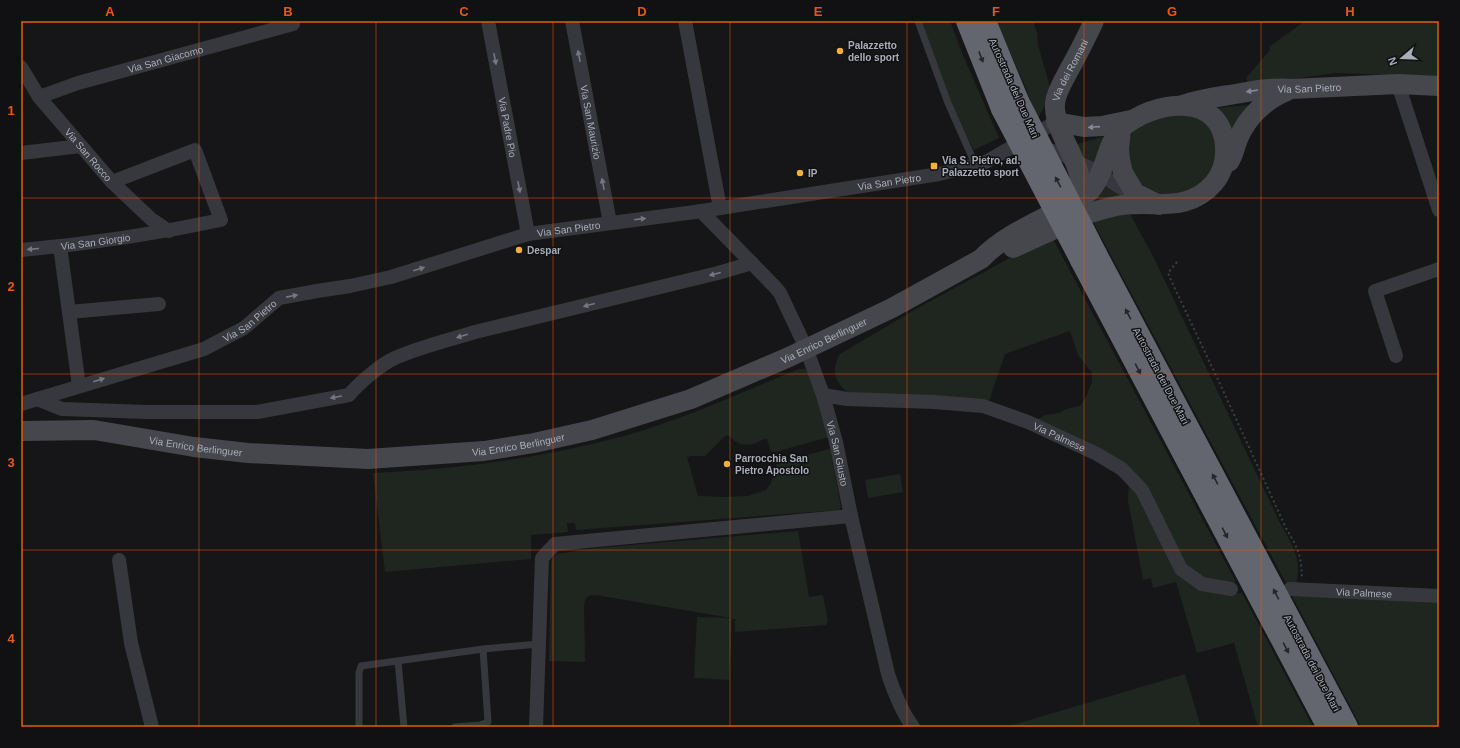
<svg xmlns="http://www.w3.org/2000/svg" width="1460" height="748" font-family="Helvetica,sans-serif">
<rect width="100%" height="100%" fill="#161618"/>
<path fill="#1e261f" d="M 920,21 L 950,21 L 962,53 L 999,138 L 974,150 L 956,116 Z
M 996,21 L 1033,21 L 1037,32 L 1038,45 L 1050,87 L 1049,98 L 1037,120 L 1026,88 Z
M 1305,21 L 1439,21 L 1439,77 L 1336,73 L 1248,85 L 1246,78 L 1270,50 L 1269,47 Z
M 1258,104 L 1230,143 L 1207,109 Z
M 1172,114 L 1200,114 L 1223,146 L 1206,183 L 1181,195 L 1153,194 L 1132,179 L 1126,142 C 1141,120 1148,121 1172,114 Z
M 1109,135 L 1099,167 L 1084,156 L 1074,145 Z
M 1102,181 L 1128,199 L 1079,211 Z
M 1130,214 L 1154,258 L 1279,521 C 1291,543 1303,558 1296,584 L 1286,583 L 1092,220 Z
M 1053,239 L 1236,582 L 1223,583 L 1204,578 L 1181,561 L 1145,483 L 1034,421 L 1045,415 L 1059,413 L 1066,409 L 1080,406 L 1086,397 L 1092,382 L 1092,373 L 1078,355 L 1070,331 L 1005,354 L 989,401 L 849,393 C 834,383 831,369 840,354 L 916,309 L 1021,252 Z
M 799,369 L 807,369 L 822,401 L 829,437 L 775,452 L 771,451 L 767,439 C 763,439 762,440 758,442 C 747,447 737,445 730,436 L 725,436 L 705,456 L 690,456 L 687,457 L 698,496 L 724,497 L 748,496 L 766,490 C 775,480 772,472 778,462 L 830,449 L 841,507 L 839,510 L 576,530 L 575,523 L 567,523 L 568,532 L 531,535 L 531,559 L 385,572 L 373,473 C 458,469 542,458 624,436 C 684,419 742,392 799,369 Z
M 900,474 L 903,492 L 868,498 L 865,480 Z
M 1129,482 L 1139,492 L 1169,556 L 1209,591 L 1221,595 L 1242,593 L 1313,727 L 1258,727 L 1234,643 L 1197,653 L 1176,582 L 1153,588 L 1151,578 L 1143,580 L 1128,500 Z
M 798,531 L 809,597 L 823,595 L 828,622 L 826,625 L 735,632 L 735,619 L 732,619 L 729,680 L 694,678 L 697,617 L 731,618 L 596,595 L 591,595 L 586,598 L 584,605 L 585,662 L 549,661 L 551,562 L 553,557 L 557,554 L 596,548 Z
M 1291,594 L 1439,599 L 1439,727 L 1361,727 Z
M 1185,674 L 1201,727 L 1006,727 Z"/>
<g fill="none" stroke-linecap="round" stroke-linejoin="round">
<path stroke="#3d3f44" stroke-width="2" stroke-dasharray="2 3" stroke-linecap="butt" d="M 1177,262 L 1168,273 L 1170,278 L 1221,386 L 1286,528 C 1298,549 1301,553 1302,578"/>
<path stroke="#37383d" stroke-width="7" d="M 918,21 L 948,103 L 976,166
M 398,661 L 404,727
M 359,727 L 359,673 L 361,666 L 483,649 L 539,644
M 455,727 L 480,725 L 488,722 L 483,649"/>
<g stroke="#37383d" stroke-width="14">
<path id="s1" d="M 488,21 L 528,234"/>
<path id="s2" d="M 572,21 L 610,223"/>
<path d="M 685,21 L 720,208"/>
<path id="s3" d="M 21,67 L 39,97 L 112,182 L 151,219 L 169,231"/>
<path d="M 1398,84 L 1439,210"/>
<path id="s4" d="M 39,97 L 78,83 L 293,24"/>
<path d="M 1038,148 C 1054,148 1087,166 1100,174 C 1112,181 1121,190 1135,193"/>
<path d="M 21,153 L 81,146"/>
<path id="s5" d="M 701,211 L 775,287 L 780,293 L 806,348 L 823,395 L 836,442 L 851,516 L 888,674 C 894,692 901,711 913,727"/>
<path d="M 60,246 L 79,386"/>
<path id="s6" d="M 21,250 C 88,244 155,234 221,220 L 195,150 L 112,182"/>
<path d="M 69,312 L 159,304"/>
<path d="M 1396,356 L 1375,291 L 1439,269"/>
<path id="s7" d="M 823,395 L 847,399 L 934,402 L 983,406 L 1028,422 L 1097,454 L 1122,469 L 1142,490 L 1181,569 L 1202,584 L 1231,589"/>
<path d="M 37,399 L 62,409 L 147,412 L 257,412 L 349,395 C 358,384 381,364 395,358 C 419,347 449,340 475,332 L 718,273 L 752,263"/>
<path id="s8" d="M 21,404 L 204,349 L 244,328 L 279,298 L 317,291 L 350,286 L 391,277 L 528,234 L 695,212 L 939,174 L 984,163 L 1056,122"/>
<path d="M 119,560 L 131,643 L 152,727"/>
<path id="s9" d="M 1290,589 L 1439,596"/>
<path d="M 536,727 L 542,558 L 555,544 L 851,516"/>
</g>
<g stroke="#45474d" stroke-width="20">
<path id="s10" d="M 1183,105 C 1200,99 1217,97 1235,94 C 1253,91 1272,87 1291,89 L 1398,84 L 1439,86"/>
<path d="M 1056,122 L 1084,127 L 1102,126 L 1131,120"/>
<path d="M 1229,162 C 1234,155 1235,146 1238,139 C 1247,117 1265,100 1287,91"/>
<path id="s11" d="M 1079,199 C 1089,166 1053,137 1055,103 C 1056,92 1064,80 1069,70 C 1078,54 1086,38 1094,21"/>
<path d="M 1013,248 C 1031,240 1048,232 1066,224 C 1075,220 1084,214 1094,212 C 1103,209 1113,206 1123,205 C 1157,201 1188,213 1214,183 C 1223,172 1226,161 1225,147 C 1222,90 1151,100 1121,129 L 1119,149 L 1120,160 L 1123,173 L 1135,193 L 1159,205"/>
<path id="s12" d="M 21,431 L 94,430 L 194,447 L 248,453 L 368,459 L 484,451 L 534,443 L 592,430 L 691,399 L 789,357 L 892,308 L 981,259 C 1003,236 1033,224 1061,209 C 1070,204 1082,199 1090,191 C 1106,173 1105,146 1121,129"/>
</g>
<path stroke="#63666e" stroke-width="22" d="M 967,21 L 1002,109
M 985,21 L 1018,101
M 1096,254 L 1347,727
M 1081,260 L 1328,727"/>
<path stroke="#63666e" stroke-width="22" d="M 1018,101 L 1096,254
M 1002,109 L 1081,260"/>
</g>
<defs><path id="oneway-solid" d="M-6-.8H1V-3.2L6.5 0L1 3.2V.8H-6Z"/></defs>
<g fill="#757881">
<use href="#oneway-solid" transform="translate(579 56) rotate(-101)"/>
<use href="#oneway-solid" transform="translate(495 59) rotate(79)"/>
<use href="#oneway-solid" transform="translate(603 184) rotate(-101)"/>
<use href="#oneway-solid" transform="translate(519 187) rotate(79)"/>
<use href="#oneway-solid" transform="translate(640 219) rotate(-7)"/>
<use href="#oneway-solid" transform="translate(33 249) rotate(175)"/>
<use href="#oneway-solid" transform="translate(419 269) rotate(-17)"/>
<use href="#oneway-solid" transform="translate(715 274) rotate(166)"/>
<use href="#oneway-solid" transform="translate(292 296) rotate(-11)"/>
<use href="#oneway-solid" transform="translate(589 305) rotate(165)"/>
<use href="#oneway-solid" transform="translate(462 336) rotate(163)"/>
<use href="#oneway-solid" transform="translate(99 380) rotate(-17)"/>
<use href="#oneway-solid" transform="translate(336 397) rotate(170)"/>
</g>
<g fill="#26262a">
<use href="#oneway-solid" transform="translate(981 57) rotate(69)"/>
<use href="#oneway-solid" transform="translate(1058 182) rotate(-118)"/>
<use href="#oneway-solid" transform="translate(1128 314) rotate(-118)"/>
<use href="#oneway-solid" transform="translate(1138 369) rotate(62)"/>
<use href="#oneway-solid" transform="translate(1215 479) rotate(-118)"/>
<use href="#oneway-solid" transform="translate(1225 533) rotate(62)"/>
<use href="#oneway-solid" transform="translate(1276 594) rotate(-118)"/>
<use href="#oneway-solid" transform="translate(1286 648) rotate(62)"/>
</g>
<g fill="#858993">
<use href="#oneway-solid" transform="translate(1252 91) rotate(171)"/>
<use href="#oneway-solid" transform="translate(1094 127) rotate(176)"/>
</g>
<path fill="none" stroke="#e8590c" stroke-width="1" stroke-opacity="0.55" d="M 199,21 L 199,727M 376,21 L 376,727M 553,21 L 553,727M 730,21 L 730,727M 907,21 L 907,727M 1084,21 L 1084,727M 1261,21 L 1261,727M 21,198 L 1439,198M 21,374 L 1439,374M 21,550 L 1439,550"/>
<g fill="#f2b134" stroke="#111113" stroke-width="1.5">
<circle cx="840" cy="51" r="4"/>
<rect x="930" y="162" width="8" height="8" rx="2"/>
<circle cx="800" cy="173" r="4"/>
<circle cx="519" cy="250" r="4"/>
<circle cx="727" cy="464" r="4"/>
</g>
<g text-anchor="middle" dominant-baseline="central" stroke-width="3" stroke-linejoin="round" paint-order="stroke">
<g font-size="10" font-weight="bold" fill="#a8adb8" stroke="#111113" text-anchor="start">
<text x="848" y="45">Palazzetto<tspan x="848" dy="12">dello sport</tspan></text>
<text x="942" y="160">Via S. Pietro, ad.<tspan x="942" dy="12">Palazzetto sport</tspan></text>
<text x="808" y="173">IP</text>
<text x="527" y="250">Despar</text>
<text x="735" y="458">Parrocchia San<tspan x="735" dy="12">Pietro Apostolo</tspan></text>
</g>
<g font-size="10" fill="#a8adb8" stroke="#111113">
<text stroke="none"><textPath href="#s4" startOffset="132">Via San Giacomo</textPath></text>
<text stroke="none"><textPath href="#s11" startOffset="137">Via dei Romani</textPath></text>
<text stroke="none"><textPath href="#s10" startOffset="128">Via San Pietro</textPath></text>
<text transform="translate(1014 88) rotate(66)">Autostrada dei Due Mari</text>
<text stroke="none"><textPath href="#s2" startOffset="103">Via San Maurizio</textPath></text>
<text stroke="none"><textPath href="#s1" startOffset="108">Via Padre Pio</textPath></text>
<text stroke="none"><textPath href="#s3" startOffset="111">Via San Rocco</textPath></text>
<text stroke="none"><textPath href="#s8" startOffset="905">Via San Pietro</textPath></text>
<text stroke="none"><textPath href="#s8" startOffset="581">Via San Pietro</textPath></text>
<text stroke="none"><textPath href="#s6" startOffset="75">Via San Giorgio</textPath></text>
<text stroke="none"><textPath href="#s8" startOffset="245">Via San Pietro</textPath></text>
<text stroke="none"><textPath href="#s12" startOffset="824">Via Enrico Berlinguer</textPath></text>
<text transform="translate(1161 376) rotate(62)">Autostrada dei Due Mari</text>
<text stroke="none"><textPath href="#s7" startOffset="243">Via Palmese</textPath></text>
<text stroke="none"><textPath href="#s12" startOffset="500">Via Enrico Berlinguer</textPath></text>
<text stroke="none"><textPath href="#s12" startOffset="176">Via Enrico Berlinguer</textPath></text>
<text stroke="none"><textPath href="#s5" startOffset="285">Via San Giusto</textPath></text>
<text stroke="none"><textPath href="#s9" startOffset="74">Via Palmese</textPath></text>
<text transform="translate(1312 663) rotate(62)">Autostrada dei Due Mari</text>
</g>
</g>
<rect width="1460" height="748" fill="none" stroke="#111113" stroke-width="44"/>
<g transform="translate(1402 58) rotate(251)" stroke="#111113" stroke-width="3" paint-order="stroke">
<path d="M0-3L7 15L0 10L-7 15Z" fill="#a8adb8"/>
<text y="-6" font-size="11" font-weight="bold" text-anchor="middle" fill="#a8adb8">N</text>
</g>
<rect x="22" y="22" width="1416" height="704" fill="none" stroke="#e8590c" stroke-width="1.5"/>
<g font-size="13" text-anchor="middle" font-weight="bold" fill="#e8590c">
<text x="110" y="16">A</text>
<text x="288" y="16">B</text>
<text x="464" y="16">C</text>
<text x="642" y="16">D</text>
<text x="818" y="16">E</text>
<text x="996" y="16">F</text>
<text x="1172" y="16">G</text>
<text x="1350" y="16">H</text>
<text x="11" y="115">1</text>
<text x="11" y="291">2</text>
<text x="11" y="467">3</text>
<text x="11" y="643">4</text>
</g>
</svg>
